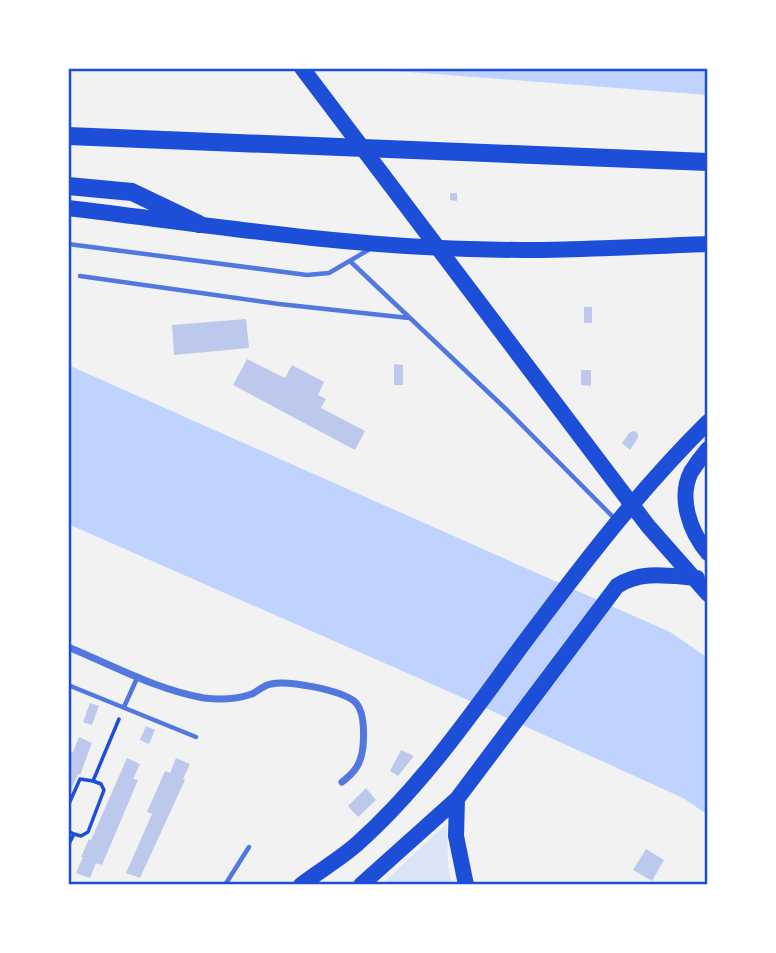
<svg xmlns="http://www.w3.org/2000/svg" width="776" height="953" font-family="'Space Grotesk',sans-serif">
<rect width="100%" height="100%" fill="#f2f2f2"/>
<path fill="#dbe4f7" d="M 447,823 L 448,867 L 452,885 L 381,885 Z"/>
<path fill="#bfd3fe" d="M 320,68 L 708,68 L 708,95 L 409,72 Z
M 68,365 L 670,632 L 708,658 L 708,815 L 683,798 L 441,688 L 68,524 Z"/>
<path fill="#bdc9ec" d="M 450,193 L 457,193 L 457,201 L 450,200 Z
M 584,307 L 592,307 L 592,323 L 584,323 Z
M 246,319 L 249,348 L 174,355 L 172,325 Z
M 247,359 L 285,378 L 292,365 L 324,382 L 318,395 L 326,399 L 321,408 L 365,431 L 355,450 L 233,385 Z
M 394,364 L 403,365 L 403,385 L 394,385 Z
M 581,370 L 591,370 L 591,386 L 581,385 Z
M 635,431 L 638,434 L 638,438 L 630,450 L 622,443 L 630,432 Z
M 90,703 L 99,706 L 92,725 L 83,722 Z
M 146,726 L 155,730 L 149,744 L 140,740 Z
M 79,737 L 92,743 L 80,775 L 78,774 L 68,797 L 68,751 L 73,752 Z
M 401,750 L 414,756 L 398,776 L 390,771 Z
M 127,758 L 140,764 L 133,779 L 138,780 L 102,865 L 96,863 L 90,878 L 76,873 L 83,857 L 81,857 L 89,839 L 91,840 Z
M 176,758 L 190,764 L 183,779 L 185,780 L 140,878 L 126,873 L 152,814 L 147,812 L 165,771 L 170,773 Z
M 366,788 L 376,800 L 358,817 L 348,806 Z
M 646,849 L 664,860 L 652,881 L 633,870 Z"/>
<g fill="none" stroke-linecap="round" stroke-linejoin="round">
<path stroke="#1d4ed8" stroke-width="3.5" d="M 68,806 L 80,779 L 93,781
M 68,831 L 74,834 L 68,846
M 74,834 L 81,836 L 88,832 L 104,790 L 101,784 L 93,781 L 119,719"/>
<path stroke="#5277de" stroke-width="4.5" d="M 68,244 L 307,275 L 329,273 L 370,249
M 351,262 L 508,411 L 616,520
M 80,276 L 279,304 L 409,318
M 68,685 L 196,737
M 124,707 L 138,676
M 225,885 L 249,847"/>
<path stroke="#5277de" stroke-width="7" d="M 68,647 C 112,665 157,690 204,698 C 219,700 237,699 252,694 C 258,691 264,685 271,684 C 288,680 340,690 354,701 C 365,710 364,734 363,747 C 361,764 355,772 342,782"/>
<path stroke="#1d4ed8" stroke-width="16" d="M 302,68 L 648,526 L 708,594
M 68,208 C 201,224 335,245 469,249 C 549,252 628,247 708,244
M 708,449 C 702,456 696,464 691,472 C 678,498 690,532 708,553
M 457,799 L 456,836 L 466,885
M 301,885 C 319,871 340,859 357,844 C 421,787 470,716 520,648 C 579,569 638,491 708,422
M 361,885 L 457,799 L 617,586 C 641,570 669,576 697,578"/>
<path stroke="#1d4ed8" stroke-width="18" d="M 68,136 L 708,162
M 68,186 L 132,192 L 199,224"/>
</g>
<rect width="776" height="953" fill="none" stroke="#ffffff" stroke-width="140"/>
<rect x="70" y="70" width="636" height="813" fill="none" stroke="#1d4ed8" stroke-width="2.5"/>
</svg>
